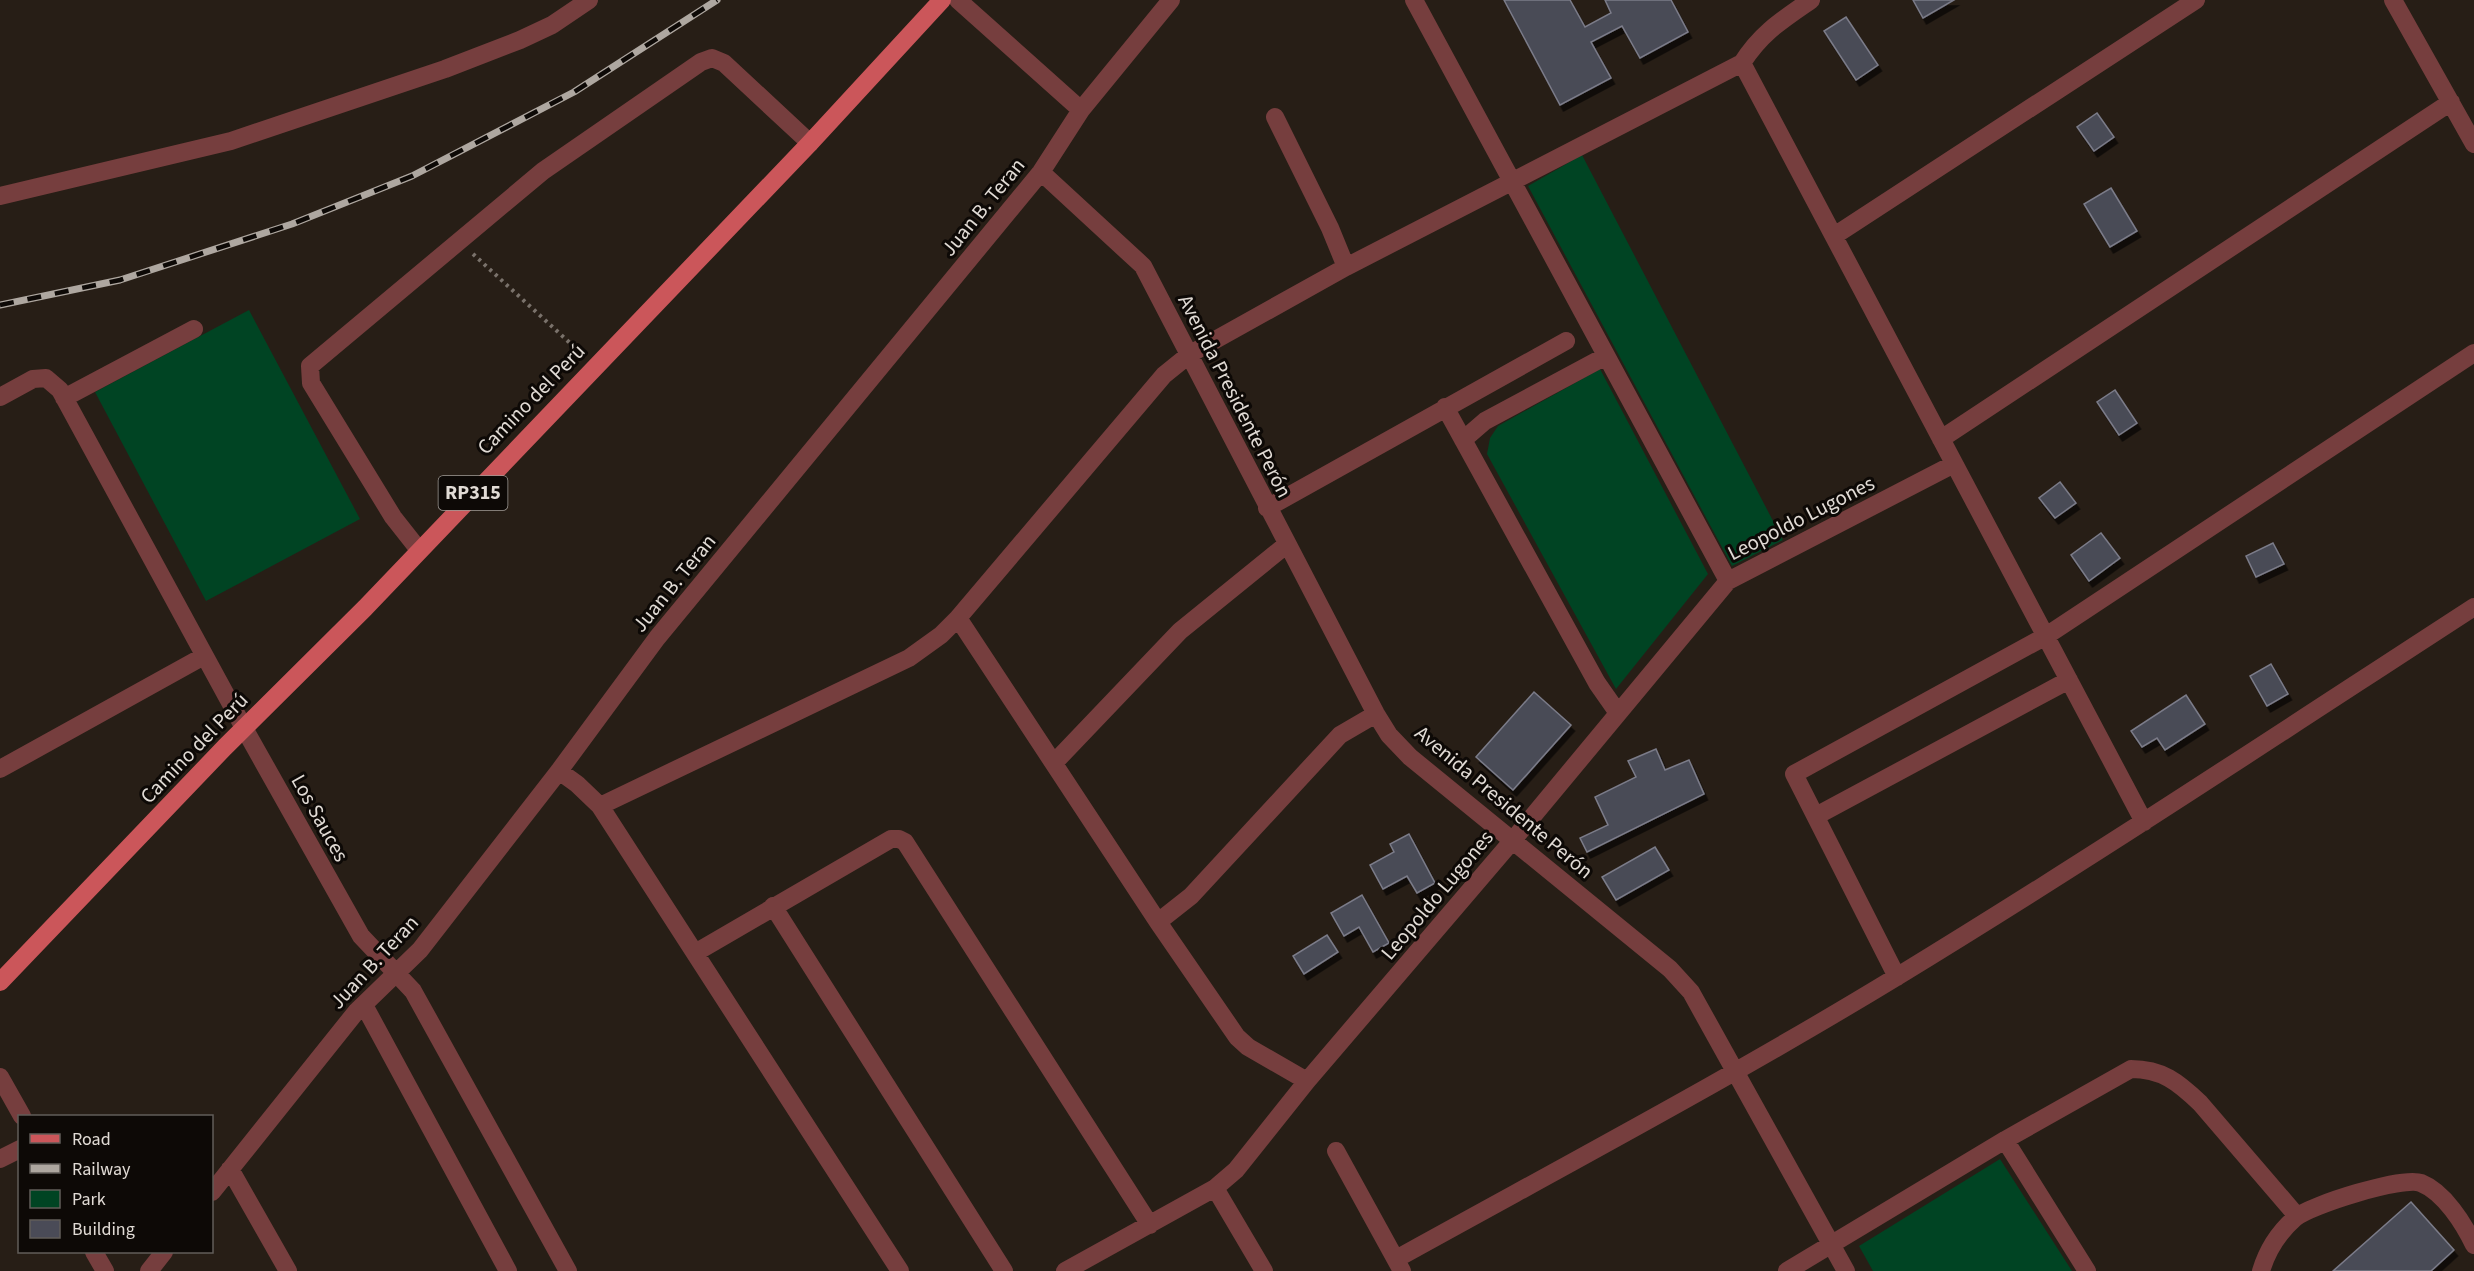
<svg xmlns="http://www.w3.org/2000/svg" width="2474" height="1271" font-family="'Source Sans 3',sans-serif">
<defs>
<filter id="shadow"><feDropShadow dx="3.5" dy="6" stdDeviation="0" flood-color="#0009"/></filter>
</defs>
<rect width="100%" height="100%" fill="#271e16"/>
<path fill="#004423" d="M 1582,155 L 1783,540 L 1732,566 L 1528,186 Z
M 249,310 L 360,519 L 206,601 L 95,392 Z
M 1600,369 L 1708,574 L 1616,689 L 1487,454 L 1490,438 L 1498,426 Z
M 2000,1159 L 2072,1271 L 1873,1271 L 1859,1246 Z"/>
<path fill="#4a4b57" stroke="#7b7c89" stroke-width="1.5" filter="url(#shadow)" d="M 1504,0 L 1570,0 L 1585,27 L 1611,13 L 1605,0 L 1671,0 L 1688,32 L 1640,58 L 1622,26 L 1591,42 L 1611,78 L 1560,105 Z
M 1913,0 L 1954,0 L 1923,18 Z
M 1846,17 L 1878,65 L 1856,80 L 1824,31 Z
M 2097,113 L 2114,137 L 2094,151 L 2077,127 Z
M 2111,188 L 2137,231 L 2110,247 L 2084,204 Z
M 2115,390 L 2137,423 L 2119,435 L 2097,402 Z
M 2060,482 L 2076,503 L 2055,518 L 2039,498 Z
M 2101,533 L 2120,558 L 2089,581 L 2071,555 Z
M 2273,543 L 2284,564 L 2256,577 L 2246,556 Z
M 2271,664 L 2288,694 L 2267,706 L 2250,676 Z
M 1534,692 L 1571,725 L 1513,790 L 1476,757 Z
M 2186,695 L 2205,724 L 2165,750 L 2157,738 L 2142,747 L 2131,731 Z
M 1656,749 L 1665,770 L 1689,760 L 1704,794 L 1587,852 L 1580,838 L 1608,825 L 1595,797 L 1636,777 L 1628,761 Z
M 1409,834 L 1435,883 L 1417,893 L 1407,876 L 1383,889 L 1370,865 L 1394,852 L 1390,844 Z
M 1655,847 L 1669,870 L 1616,900 L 1602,877 Z
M 1362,895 L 1389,943 L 1373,952 L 1359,927 L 1344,936 L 1331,913 Z
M 1327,935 L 1338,952 L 1304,974 L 1293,956 Z
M 2411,1202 L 2454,1250 L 2431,1271 L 2333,1271 Z"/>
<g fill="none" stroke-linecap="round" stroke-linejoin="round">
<path stroke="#7a726b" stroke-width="4" stroke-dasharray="3 4.5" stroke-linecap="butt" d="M 473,254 L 582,354"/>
<path stroke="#763e3e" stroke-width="18" d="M 958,0 L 1081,110
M 1414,0 L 1728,581
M 2393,0 L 2474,144
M 1742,63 L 2144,822
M 1275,117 L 1330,228 L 1346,267
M 1041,172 L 1143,266 L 1376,714 L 1389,735 L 1410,757 L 1670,969 L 1691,992 L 1846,1271
M 0,196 L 231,141 L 445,69 L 520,40 L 552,25 L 589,0
M 1834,236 L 2196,0
M 0,397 L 33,379 L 46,378 L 60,390 L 244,728 L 361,936 L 413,991 L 568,1271
M 64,398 L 194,329
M 1445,407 L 1597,683 L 1618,713
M 1941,439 L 2451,102
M 1463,440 L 1485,421 L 1606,356
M 1267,508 L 1566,341
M 419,550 L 393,517 L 311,383 L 310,366 L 543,171 L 701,62 L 712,58 L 724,63 L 810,143
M 958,618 L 1158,922 L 1237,1037 L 1248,1047 L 1307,1081
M 1054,763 L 1180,631 L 1286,545
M 0,769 L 204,656
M 559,771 L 577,784 L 600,806 L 909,658 L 941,635 L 958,618 L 1164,375 L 1190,354 L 1346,267 L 1742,63 C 1761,33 1782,20 1811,0
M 600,806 L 900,1271
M 1816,816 L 2069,680
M 773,906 L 1004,1271
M 1158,922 L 1191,896 L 1340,735 L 1376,714
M 695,953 L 891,839 L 899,839 L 905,842 L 1150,1225
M 1897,977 L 1794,774 L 2046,636 L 2474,353
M 364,1005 L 508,1271
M 0,1077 L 22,1116
M 2005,1140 L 2087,1271
M 1336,1151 L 1402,1271
M 0,1159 L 20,1149
M 230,1169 L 288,1271
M 1215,1188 L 1264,1271
M 212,1192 L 356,1012 L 420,950 L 559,771 L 657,638 L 1041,172 L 1081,110 L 1171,0
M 94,1252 L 105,1271
M 1396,1259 C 1564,1166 1734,1076 1898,976 C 2093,857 2283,731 2474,607
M 149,1271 L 164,1252
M 1065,1271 L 1215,1188 L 1236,1170 L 1307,1081 L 1513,840 L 1728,581 L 1954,464
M 1787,1271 L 2005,1140 L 2131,1069 C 2162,1069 2178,1082 2200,1103 L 2297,1216
M 2261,1271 C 2267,1251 2279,1232 2295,1218 C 2310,1205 2403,1176 2421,1183 C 2444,1192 2464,1224 2474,1245"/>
<path stroke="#cb565a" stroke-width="18" d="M 0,982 L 225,747 L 365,608 L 810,143 L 942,0"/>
<g stroke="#aea7a0" stroke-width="7">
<path id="rail" d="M 0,305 L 120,280 L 292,224 L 412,176 L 574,92 L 717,0"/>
</g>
<use href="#rail" stroke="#0d0906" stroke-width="4.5" stroke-dasharray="14" stroke-linecap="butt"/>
</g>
<g text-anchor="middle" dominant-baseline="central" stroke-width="6" stroke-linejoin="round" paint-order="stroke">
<rect fill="#0d0906" stroke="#a19c97" stroke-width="1.5" x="438.5" y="476" width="69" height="34" rx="4.5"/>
<g font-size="20" font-weight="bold" fill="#e1dbd5">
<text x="473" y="493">RP315</text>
</g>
<g font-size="21" fill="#e1dbd5" stroke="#0d0906">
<text transform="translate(983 207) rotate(-51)">Juan B. Teran</text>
<text transform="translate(1235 396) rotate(63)">Avenida Presidente Perón</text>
<text transform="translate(531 399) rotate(-46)">Camino del Perú</text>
<text transform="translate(1801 518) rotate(-27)">Leopoldo Lugones</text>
<text transform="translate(674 583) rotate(-51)">Juan B. Teran</text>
<text transform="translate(194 748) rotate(-46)">Camino del Perú</text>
<text transform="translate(1504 802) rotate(40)">Avenida Presidente Perón</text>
<text transform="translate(320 818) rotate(61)">Los Sauces</text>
<text transform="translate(1437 895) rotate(-50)">Leopoldo Lugones</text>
<text transform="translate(374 962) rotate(-47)">Juan B. Teran</text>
</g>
</g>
<rect x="18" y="1115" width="195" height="138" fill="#0d0906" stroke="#625d59" stroke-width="1.5"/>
<rect x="30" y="1134" width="30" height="9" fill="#cb565a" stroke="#625d59" stroke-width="1.5"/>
<text x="72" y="1145" font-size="18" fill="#e1dbd5">Road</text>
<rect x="30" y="1164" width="30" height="9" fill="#aea7a0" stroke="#625d59" stroke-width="1.5"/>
<text x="72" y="1175" font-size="18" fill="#e1dbd5">Railway</text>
<rect x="30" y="1190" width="30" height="18" fill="#004423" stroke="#625d59" stroke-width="1.5"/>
<text x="72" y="1205" font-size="18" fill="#e1dbd5">Park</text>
<rect x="30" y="1220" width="30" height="18" fill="#4a4b57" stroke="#625d59" stroke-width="1.5"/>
<text x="72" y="1235" font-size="18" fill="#e1dbd5">Building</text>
</svg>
